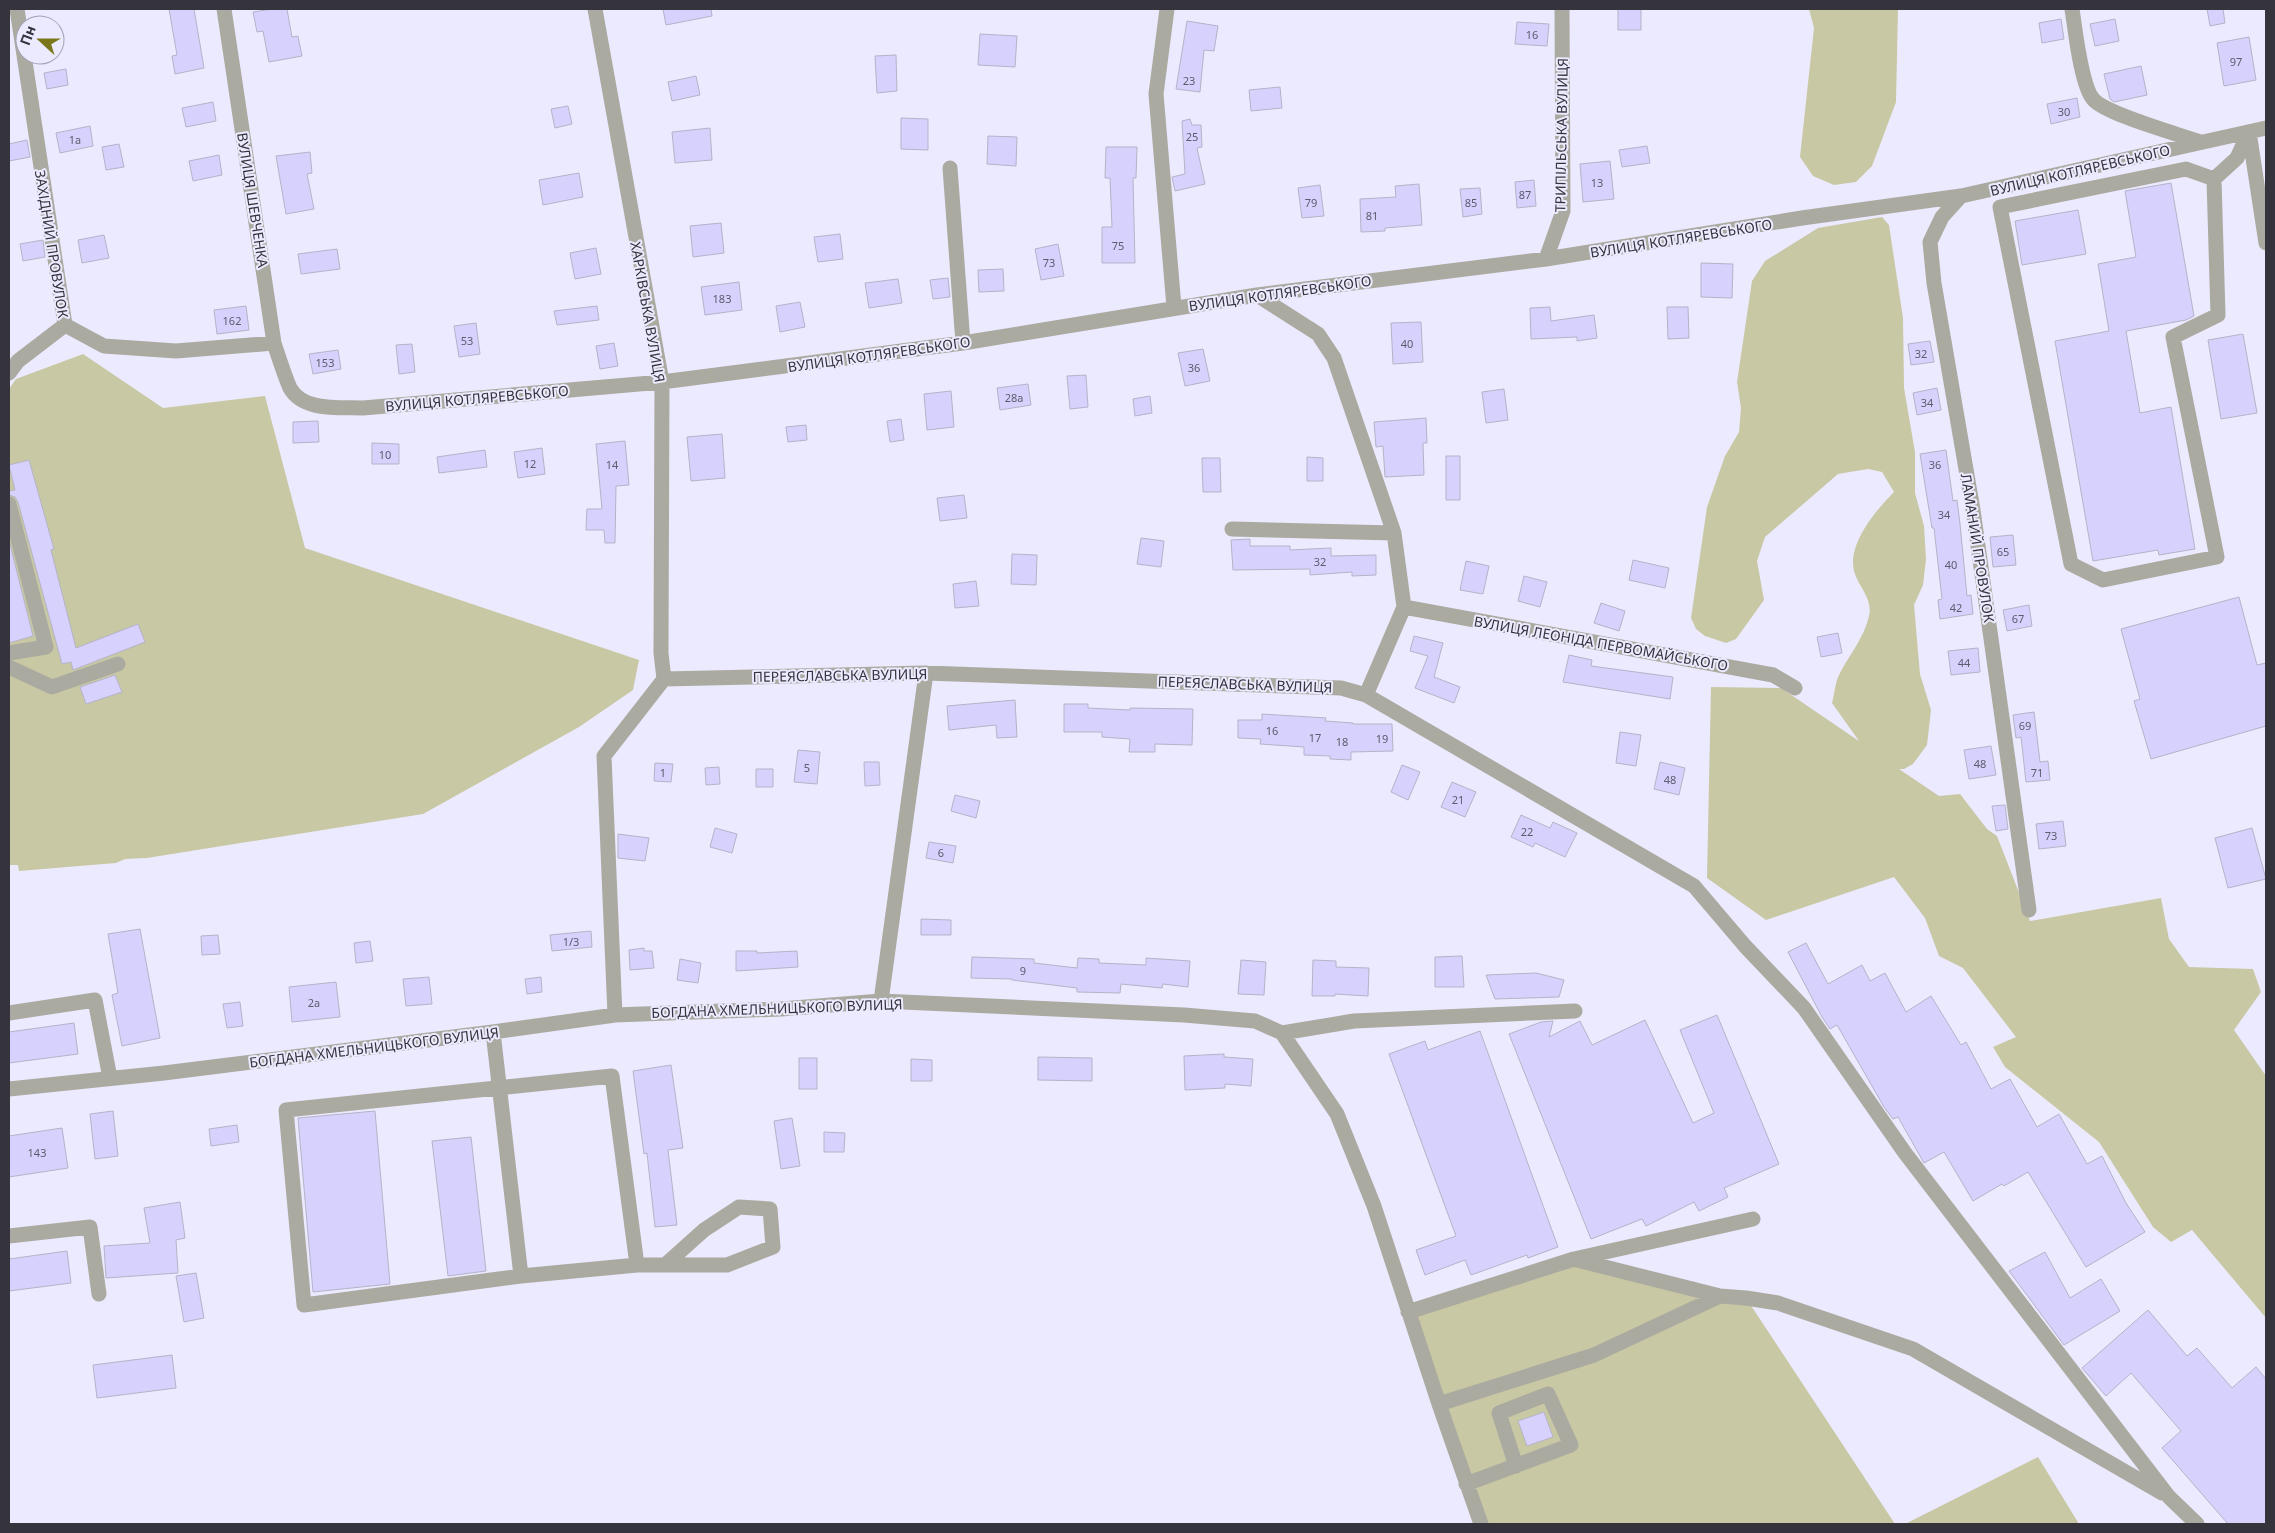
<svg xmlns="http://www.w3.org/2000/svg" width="2275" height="1533" font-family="'Noto Sans',sans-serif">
<rect width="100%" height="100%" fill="#eceaff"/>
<path fill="#c9c8a4" d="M 1809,9 L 1898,9 L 1896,102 L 1872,166 L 1856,182 L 1834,185 L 1813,176 L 1800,157 L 1814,28 Z
M 1882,217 L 1889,225 L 1903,318 L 1904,388 L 1915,452 L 1915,493 L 1924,526 L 1926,559 L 1923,585 L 1914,605 L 1920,674 L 1931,710 L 1927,745 L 1913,764 L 1904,769 L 1899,769 L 1939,796 L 1960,794 L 1987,829 L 1997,836 L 2030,921 L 2161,898 L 2169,939 L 2189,967 L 2253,969 L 2261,992 L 2234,1030 L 2266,1076 L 2266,1318 L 2192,1230 L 2171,1242 L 2153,1227 L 2099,1142 L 2005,1067 L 1993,1047 L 2016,1037 L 1963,968 L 1939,956 L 1925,918 L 1894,877 L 1766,920 L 1707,878 L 1711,687 L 1781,688 L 1859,741 L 1832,703 C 1834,695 1835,685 1838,677 C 1848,656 1864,639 1869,616 C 1873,600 1860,588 1855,574 C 1845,546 1876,510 1894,492 L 1882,472 L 1868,469 L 1838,474 L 1765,537 L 1757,561 L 1764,600 L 1736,639 L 1726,643 L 1705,636 L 1696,629 L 1691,618 L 1707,507 L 1725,456 L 1739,432 L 1741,408 L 1737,382 L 1752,281 L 1765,261 L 1818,228 Z
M 83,354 L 163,408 L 265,396 L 305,548 L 639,660 L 633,690 L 579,727 L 423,814 L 147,858 L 125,859 L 116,863 L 19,871 L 18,865 L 9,865 L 9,389 L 16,379 Z
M 1574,1259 L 1746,1298 L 1895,1524 L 1483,1524 L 1408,1312 Z
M 2038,1457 L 2079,1524 L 1905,1524 Z"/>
<path fill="#d6d1fd" stroke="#b5b3c7" d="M 169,9 L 194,9 L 204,68 L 175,74 L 172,56 L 177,55 Z
M 272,9 L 287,9 L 292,37 L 298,36 L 302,56 L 269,62 L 263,31 L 257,32 L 253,12 Z
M 663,9 L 711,9 L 712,16 L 666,25 Z
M 1618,9 L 1641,9 L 1641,30 L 1618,30 Z
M 2207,9 L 2223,9 L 2225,23 L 2210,26 Z
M 2061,19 L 2064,39 L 2042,43 L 2039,23 Z
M 2115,19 L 2119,41 L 2095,46 L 2090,24 Z
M 1187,21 L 1218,26 L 1214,51 L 1204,50 L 1200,92 L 1176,89 Z
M 1517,22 L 1549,24 L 1547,46 L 1515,44 Z
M 980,34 L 1017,36 L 1015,67 L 978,65 Z
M 2249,37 L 2256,80 L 2224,86 L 2217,43 Z
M 896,55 L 897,91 L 877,93 L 875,56 Z
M 2141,66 L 2147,95 L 2114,102 L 2110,99 L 2104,74 Z
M 66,69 L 68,85 L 47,89 L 44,73 Z
M 696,76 L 700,95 L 672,101 L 668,82 Z
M 1280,87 L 1282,108 L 1251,111 L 1249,90 Z
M 2077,98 L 2080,117 L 2051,124 L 2047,104 Z
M 213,102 L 216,121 L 186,127 L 182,108 Z
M 568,106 L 572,124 L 555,128 L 551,109 Z
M 901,118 L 928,119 L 928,150 L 901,149 Z
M 1190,119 L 1192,125 L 1201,125 L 1202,147 L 1197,148 L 1205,184 L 1175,191 L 1172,177 L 1185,174 L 1182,121 Z
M 90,126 L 93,146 L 60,153 L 56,133 Z
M 710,128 L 712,160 L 675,163 L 672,132 Z
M 988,136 L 1017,137 L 1016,166 L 987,164 Z
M 27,140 L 30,157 L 9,161 L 9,144 Z
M 119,144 L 124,167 L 106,170 L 102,147 Z
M 1647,146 L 1650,163 L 1622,167 L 1619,150 Z
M 1106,147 L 1137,147 L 1136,178 L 1133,178 L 1135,263 L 1102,263 L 1102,227 L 1112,227 L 1110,178 L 1105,178 Z
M 310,152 L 312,173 L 307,174 L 314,209 L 286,214 L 276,156 Z
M 219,155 L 222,175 L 193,181 L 189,161 Z
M 1610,161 L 1614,199 L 1583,202 L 1580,164 Z
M 579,173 L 583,197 L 543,205 L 539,180 Z
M 1534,180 L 1536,206 L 1517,208 L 1515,182 Z
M 2171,183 L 2194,316 L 2186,320 L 2126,331 L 2140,413 L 2171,407 L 2195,549 L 2159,555 L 2158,550 L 2093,561 L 2055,341 L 2109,331 L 2098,264 L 2136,257 L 2125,191 Z
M 1419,184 L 1422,225 L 1385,228 L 1385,231 L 1361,232 L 1360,199 L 1396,197 L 1395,186 Z
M 1320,185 L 1324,216 L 1302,218 L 1298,188 Z
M 1480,188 L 1482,214 L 1463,217 L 1460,189 Z
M 2078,210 L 2086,254 L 2022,265 L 2015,221 Z
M 721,223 L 724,253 L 693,257 L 690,226 Z
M 840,234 L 843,259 L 818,262 L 814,237 Z
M 104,235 L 109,258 L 82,263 L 78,240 Z
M 43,240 L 45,257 L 23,261 L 20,244 Z
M 1058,244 L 1064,276 L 1041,280 L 1035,249 Z
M 596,248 L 601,274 L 575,279 L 570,253 Z
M 337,249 L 340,269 L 301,274 L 298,254 Z
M 1701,263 L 1733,264 L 1732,298 L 1701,297 Z
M 1003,269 L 1004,291 L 979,292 L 978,270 Z
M 948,278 L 950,297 L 933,299 L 930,280 Z
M 898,279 L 902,303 L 869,308 L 865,283 Z
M 739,282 L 742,310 L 705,315 L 701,287 Z
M 800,302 L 805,327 L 780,332 L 776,306 Z
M 246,306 L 249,330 L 217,334 L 214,310 Z
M 597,306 L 599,320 L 557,325 L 554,311 Z
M 1550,307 L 1551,321 L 1594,315 L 1597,338 L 1577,341 L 1577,337 L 1531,339 L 1530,308 Z
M 1667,307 L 1688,307 L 1689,338 L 1668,339 Z
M 1421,322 L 1423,362 L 1393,364 L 1391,323 Z
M 476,323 L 480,354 L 459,357 L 454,326 Z
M 2243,334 L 2257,413 L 2221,419 L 2208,340 Z
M 1930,341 L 1934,362 L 1911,365 L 1908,344 Z
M 614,343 L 618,366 L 600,369 L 596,346 Z
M 412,344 L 415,372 L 399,374 L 396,345 Z
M 1203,349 L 1210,381 L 1185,386 L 1178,353 Z
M 338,350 L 341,369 L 313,374 L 309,354 Z
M 1086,375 L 1088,407 L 1070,409 L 1067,376 Z
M 1028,384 L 1031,405 L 1000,410 L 997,388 Z
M 1937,388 L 1941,410 L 1917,415 L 1913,393 Z
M 1504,389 L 1508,420 L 1486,423 L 1482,392 Z
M 951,391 L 954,427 L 927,430 L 924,394 Z
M 1150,396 L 1152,413 L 1135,416 L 1133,399 Z
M 1426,418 L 1427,443 L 1423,443 L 1424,475 L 1385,477 L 1383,446 L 1376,447 L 1374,422 Z
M 901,419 L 904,440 L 890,442 L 887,421 Z
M 318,421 L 319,442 L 293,443 L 293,422 Z
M 806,425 L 807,440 L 788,442 L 786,427 Z
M 722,434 L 725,478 L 691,481 L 687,437 Z
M 625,441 L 629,485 L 616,486 L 615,543 L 605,543 L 604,530 L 586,530 L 587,509 L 602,509 L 596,444 Z
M 372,443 L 399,444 L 399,464 L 372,464 Z
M 542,448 L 545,474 L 518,478 L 514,452 Z
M 485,450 L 487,467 L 439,473 L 437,457 Z
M 1946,450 L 1953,501 L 1957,500 L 1960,524 L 1967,596 L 1971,595 L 1973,614 L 1940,619 L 1938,600 L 1942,599 L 1934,528 L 1932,528 L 1920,454 Z
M 1446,456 L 1460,456 L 1460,500 L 1446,500 Z
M 1307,457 L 1323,458 L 1323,481 L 1307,481 Z
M 1202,458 L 1220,458 L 1221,492 L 1203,492 Z
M 29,460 L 54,549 L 51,550 L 76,648 L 138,624 L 145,642 L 73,670 L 71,662 L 62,664 L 18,502 L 15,497 L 9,495 L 9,491 L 15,490 L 9,465 Z
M 964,495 L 967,518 L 940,521 L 937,498 Z
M 2013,535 L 2016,565 L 1993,567 L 1990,537 Z
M 1141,538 L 1164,541 L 1161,567 L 1137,564 Z
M 1250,539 L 1250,546 L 1290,546 L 1290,550 L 1331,548 L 1331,556 L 1376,555 L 1376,575 L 1352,576 L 1352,572 L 1310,575 L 1310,569 L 1233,570 L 1231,540 Z
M 9,540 L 33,636 L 9,643 Z
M 1012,554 L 1037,555 L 1036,585 L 1011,584 Z
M 1633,560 L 1669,568 L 1665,588 L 1629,580 Z
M 1466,561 L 1489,566 L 1483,594 L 1460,590 Z
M 1524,576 L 1547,582 L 1540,607 L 1518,601 Z
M 976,581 L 979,606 L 955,608 L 953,584 Z
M 2239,597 L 2257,665 L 2266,663 L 2266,726 L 2151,759 L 2134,701 L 2140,699 L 2121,629 Z
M 1601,603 L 1625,611 L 1619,631 L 1594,623 Z
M 2029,605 L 2032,626 L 2007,631 L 2003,610 Z
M 1838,633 L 1842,653 L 1821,657 L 1817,637 Z
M 1414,636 L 1443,643 L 1434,677 L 1460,687 L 1454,703 L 1415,688 L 1428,656 L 1410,651 Z
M 1978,648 L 1980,672 L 1951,675 L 1948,651 Z
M 1569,655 L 1592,660 L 1591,666 L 1673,677 L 1670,699 L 1563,682 Z
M 115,675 L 122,692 L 86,704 L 80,687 Z
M 1015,700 L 1017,737 L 997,738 L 996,725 L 949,730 L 947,706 Z
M 1064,704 L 1088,704 L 1088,708 L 1130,710 L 1130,708 L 1193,709 L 1192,745 L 1155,744 L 1155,752 L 1129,752 L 1130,739 L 1102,737 L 1102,732 L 1064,732 Z
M 2034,712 L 2040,762 L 2048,761 L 2050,780 L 2026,782 L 2021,737 L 2016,738 L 2013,715 Z
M 1262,714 L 1326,718 L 1325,721 L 1353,723 L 1353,724 L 1392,724 L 1393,751 L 1351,752 L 1351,760 L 1330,759 L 1330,756 L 1304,755 L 1304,747 L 1260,744 L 1261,739 L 1238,738 L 1238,720 L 1262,720 Z
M 1620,732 L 1641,735 L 1636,766 L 1616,763 Z
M 1991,746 L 1996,775 L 1969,779 L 1964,750 Z
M 798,750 L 820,752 L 817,784 L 794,782 Z
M 864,762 L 879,762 L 880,785 L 865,786 Z
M 1660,762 L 1685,768 L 1679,795 L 1654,789 Z
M 655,763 L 673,764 L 671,782 L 654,781 Z
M 1402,765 L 1420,772 L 1408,800 L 1391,792 Z
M 719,767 L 720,784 L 706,785 L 705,768 Z
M 756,769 L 773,769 L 773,787 L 756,787 Z
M 1452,782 L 1476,792 L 1465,817 L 1441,807 Z
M 955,795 L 980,801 L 976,818 L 951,811 Z
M 2005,805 L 2008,829 L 1996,831 L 1992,806 Z
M 1521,815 L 1550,828 L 1553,822 L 1577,833 L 1565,857 L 1535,843 L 1533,847 L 1511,837 Z
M 2063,821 L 2066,846 L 2039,849 L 2036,824 Z
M 715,828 L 737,834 L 732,853 L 710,847 Z
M 2252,828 L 2266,879 L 2228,888 L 2215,838 Z
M 618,834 L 649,838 L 645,861 L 618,858 Z
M 929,842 L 956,846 L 953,863 L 926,858 Z
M 921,919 L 951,920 L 951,935 L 921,935 Z
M 140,929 L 160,1038 L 122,1046 L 112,995 L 118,993 L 108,934 Z
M 591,931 L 592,947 L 552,951 L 550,935 Z
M 218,935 L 220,954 L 202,955 L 201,936 Z
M 370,941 L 373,961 L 356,963 L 354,943 Z
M 1806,943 L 1828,984 L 1862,965 L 1870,981 L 1885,973 L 1906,1012 L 1931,996 L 1961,1045 L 1966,1042 L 1991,1089 L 2010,1079 L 2037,1127 L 2059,1114 L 2087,1164 L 2102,1156 L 2126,1203 L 2145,1232 L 2086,1267 L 2028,1172 L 2004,1186 L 2002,1184 L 1973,1201 L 1944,1152 L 1924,1163 L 1898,1117 L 1893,1119 L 1884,1107 L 1837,1025 L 1830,1029 L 1822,1017 L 1788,952 Z
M 644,948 L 644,951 L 652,951 L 654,968 L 630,970 L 629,950 Z
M 736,951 L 757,951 L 757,953 L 797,951 L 798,967 L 736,971 Z
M 1462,956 L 1464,987 L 1435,987 L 1435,957 Z
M 972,957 L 1034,959 L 1034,963 L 1077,968 L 1078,958 L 1099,959 L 1099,963 L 1146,965 L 1146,958 L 1190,961 L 1188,987 L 1163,984 L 1162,988 L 1121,984 L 1120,993 L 1077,992 L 1077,988 L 1012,980 L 1012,979 L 971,978 Z
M 680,959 L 701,963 L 698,983 L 677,980 Z
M 1241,960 L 1266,962 L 1264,995 L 1238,994 Z
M 1313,960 L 1336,961 L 1336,967 L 1369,968 L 1368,996 L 1335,994 L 1335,996 L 1312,996 Z
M 1536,973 L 1564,980 L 1559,997 L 1495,999 L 1486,975 Z
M 429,977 L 432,1004 L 406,1006 L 403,979 Z
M 541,977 L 542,992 L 527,994 L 525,979 Z
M 336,982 L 340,1017 L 292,1022 L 289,987 Z
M 240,1002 L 243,1026 L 227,1028 L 223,1004 Z
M 1717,1015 L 1779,1164 L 1724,1188 L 1728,1197 L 1699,1211 L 1694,1202 L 1646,1226 L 1642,1219 L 1591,1239 L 1509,1034 L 1541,1022 L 1553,1021 L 1549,1037 L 1580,1021 L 1592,1045 L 1645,1020 L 1693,1123 L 1714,1113 L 1680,1030 Z
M 74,1023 L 78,1054 L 9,1063 L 9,1032 Z
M 1480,1031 L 1558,1247 L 1528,1258 L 1527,1255 L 1471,1275 L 1465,1260 L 1425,1275 L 1416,1250 L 1456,1236 L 1389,1054 L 1425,1041 L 1428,1050 Z
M 1224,1054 L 1224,1057 L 1253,1059 L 1251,1086 L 1225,1084 L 1225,1088 L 1185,1090 L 1184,1056 Z
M 1038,1057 L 1092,1058 L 1092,1081 L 1038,1080 Z
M 799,1058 L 817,1058 L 817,1089 L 799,1089 Z
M 911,1059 L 932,1060 L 932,1081 L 911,1081 Z
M 671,1065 L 683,1148 L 668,1150 L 677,1225 L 655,1227 L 647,1153 L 644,1154 L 633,1071 Z
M 113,1111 L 118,1156 L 95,1159 L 90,1114 Z
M 375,1111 L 390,1284 L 313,1292 L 298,1118 Z
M 792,1118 L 800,1166 L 781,1169 L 774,1121 Z
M 237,1125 L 239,1142 L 211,1146 L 209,1129 Z
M 62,1128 L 68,1168 L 9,1177 L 9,1136 Z
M 824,1132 L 845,1133 L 844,1152 L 824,1152 Z
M 471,1137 L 486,1271 L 448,1276 L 432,1141 Z
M 180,1202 L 185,1238 L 176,1240 L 178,1273 L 106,1278 L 104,1246 L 150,1243 L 144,1208 Z
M 67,1251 L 71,1283 L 9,1291 L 9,1259 Z
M 2045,1252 L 2070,1298 L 2101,1279 L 2120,1311 L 2064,1345 L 2009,1271 Z
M 196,1273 L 204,1318 L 184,1322 L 176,1276 Z
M 2148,1310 L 2187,1356 L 2197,1348 L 2232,1388 L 2256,1367 L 2266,1379 L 2266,1524 L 2228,1524 L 2162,1448 L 2181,1431 L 2131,1373 L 2106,1396 L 2082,1368 Z
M 172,1355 L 176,1388 L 97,1398 L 93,1365 Z
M 1544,1412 L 1553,1437 L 1527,1446 L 1518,1421 Z"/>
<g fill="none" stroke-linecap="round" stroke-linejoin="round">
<path stroke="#abaaa1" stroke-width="15" d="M 17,9 L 65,325 L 104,346 L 176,351 L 274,343
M 224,9 L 274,343 C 279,358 284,374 290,388 C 303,412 341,407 363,408 L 662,382 L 963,343 L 1257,295 L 1546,259 L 1802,218 L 1961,196 L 2266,128
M 595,9 L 662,382 L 661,653 L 664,679
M 1167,9 L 1156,94 L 1174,307
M 2072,9 C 2075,28 2081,85 2093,99 C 2105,114 2178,134 2200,142
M 2249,132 L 2266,243
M 950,168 L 963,343
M 2214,179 L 2186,169 L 2000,207 L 2071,564 L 2103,580 L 2217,557 L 2173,337 L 2218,315 L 2214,179 L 2237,158 L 2249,132
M 1961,196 L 1942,217 L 1930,242 L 1934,283 L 1973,510 L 2029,910
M 1546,259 L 1563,211 L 1562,9
M 1257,295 L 1318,334 L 1334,358 L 1394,533 L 1404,607 L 1366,695
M 9,373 L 18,361 L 65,325
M 9,504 L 46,647 L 9,653
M 1232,529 L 1394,533
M 1404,607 L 1773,675 L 1795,688
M 9,667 L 52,687 L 118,664
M 664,679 L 926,673 L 1341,688 L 1366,695 L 1694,886 L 1745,946 L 1804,1008 L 1905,1153 L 2169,1497 L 2197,1524
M 881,1001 L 926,673
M 9,1013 L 95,1000 L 110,1078
M 615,1015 L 604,756 L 664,679
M 493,1032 L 521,1276 L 304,1305 L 286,1110 L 612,1076 L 637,1265 L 521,1276
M 1282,1033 L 1337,1114 L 1374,1206 L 1439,1404 L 1594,1355 L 1720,1296 L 1746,1298 L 1778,1303 L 1913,1349 L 2162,1493
M 9,1089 L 164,1073 L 493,1032 L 615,1015 L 781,1009 L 881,1001 L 1184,1015 L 1255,1021 L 1282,1033 L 1354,1021 L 1575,1011
M 9,1236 L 90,1227 L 99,1294
M 1577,1260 L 1720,1296
M 637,1265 L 727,1265 L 773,1247 L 770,1209 L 739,1207 L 704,1230 L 665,1265
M 1408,1312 L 1574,1259 L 1753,1219
M 1439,1404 L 1481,1524
M 1466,1484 L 1571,1445 L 1548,1394 L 1499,1413 L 1516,1466"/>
</g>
<g text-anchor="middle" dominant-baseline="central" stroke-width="4" stroke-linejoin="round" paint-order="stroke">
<g font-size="11" fill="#5d5b6c">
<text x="1532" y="34">16</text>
<text x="2236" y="61">97</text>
<text x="1189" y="80">23</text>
<text x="2064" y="111">30</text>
<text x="1192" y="136">25</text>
<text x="75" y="139">1а</text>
<text x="1597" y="182">13</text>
<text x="1525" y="194">87</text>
<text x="1311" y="202">79</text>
<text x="1471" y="202">85</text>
<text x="1372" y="215">81</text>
<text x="1118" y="245">75</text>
<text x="1049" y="262">73</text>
<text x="722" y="298">183</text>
<text x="232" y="320">162</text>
<text x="467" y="340">53</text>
<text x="1407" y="343">40</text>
<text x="1921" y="353">32</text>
<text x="325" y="362">153</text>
<text x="1194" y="367">36</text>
<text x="1014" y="397">28а</text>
<text x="1927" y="402">34</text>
<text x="385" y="454">10</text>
<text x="530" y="463">12</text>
<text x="612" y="464">14</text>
<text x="1935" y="464">36</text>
<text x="1944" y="514">34</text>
<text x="2003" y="551">65</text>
<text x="1320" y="561">32</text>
<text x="1951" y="564">40</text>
<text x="1956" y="607">42</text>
<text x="2018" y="618">67</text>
<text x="1964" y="662">44</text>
<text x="2025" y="725">69</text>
<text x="1272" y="730">16</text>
<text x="1315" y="737">17</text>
<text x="1382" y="738">19</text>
<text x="1342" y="741">18</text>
<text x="1980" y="763">48</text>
<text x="807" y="767">5</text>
<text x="663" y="772">1</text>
<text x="2037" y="772">71</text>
<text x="1670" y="779">48</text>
<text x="1458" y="799">21</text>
<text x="1527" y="831">22</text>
<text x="2051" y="835">73</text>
<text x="941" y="852">6</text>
<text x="571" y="941">1/3</text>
<text x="1023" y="970">9</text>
<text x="314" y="1002">2а</text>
<text x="37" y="1152">143</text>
</g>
<g font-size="14" fill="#35343c" stroke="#eceaff">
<text transform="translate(1561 135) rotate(-89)">ТРИПІЛЬСЬКА ВУЛИЦЯ</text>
<text transform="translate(2080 170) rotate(-13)">ВУЛИЦЯ КОТЛЯРЕВСЬКОГО</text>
<text transform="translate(253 200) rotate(81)">ВУЛИЦЯ ШЕВЧЕНКА</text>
<text transform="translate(1681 238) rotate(-9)">ВУЛИЦЯ КОТЛЯРЕВСЬКОГО</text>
<text transform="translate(52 244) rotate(81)">ЗАХІДНИЙ ПРОВУЛОК</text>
<text transform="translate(1280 293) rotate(-8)">ВУЛИЦЯ КОТЛЯРЕВСЬКОГО</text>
<text transform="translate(648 312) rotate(80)">ХАРКІВСЬКА ВУЛИЦЯ</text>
<text transform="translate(879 354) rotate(-8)">ВУЛИЦЯ КОТЛЯРЕВСЬКОГО</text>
<text transform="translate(477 398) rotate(-5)">ВУЛИЦЯ КОТЛЯРЕВСЬКОГО</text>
<text transform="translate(1978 548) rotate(81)">ЛАМАНИЙ ПРОВУЛОК</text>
<text transform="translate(1601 643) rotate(10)">ВУЛИЦЯ ЛЕОНІДА ПЕРВОМАЙСЬКОГО</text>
<text transform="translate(840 675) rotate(-1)">ПЕРЕЯСЛАВСЬКА ВУЛИЦЯ</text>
<text transform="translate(1245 684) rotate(2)">ПЕРЕЯСЛАВСЬКА ВУЛИЦЯ</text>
<text transform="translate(777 1008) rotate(-2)">БОГДАНА ХМЕЛЬНИЦЬКОГО ВУЛИЦЯ</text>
<text transform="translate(374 1047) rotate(-7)">БОГДАНА ХМЕЛЬНИЦЬКОГО ВУЛИЦЯ</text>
</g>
</g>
<rect width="2275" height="1533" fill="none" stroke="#35343c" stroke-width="20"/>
<g transform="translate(40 40) rotate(291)"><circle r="24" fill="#eceaff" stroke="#a3a1b1"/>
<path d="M0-4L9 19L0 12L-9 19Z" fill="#7c761b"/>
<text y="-8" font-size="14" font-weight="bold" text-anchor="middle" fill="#35343c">Пн</text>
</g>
</svg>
